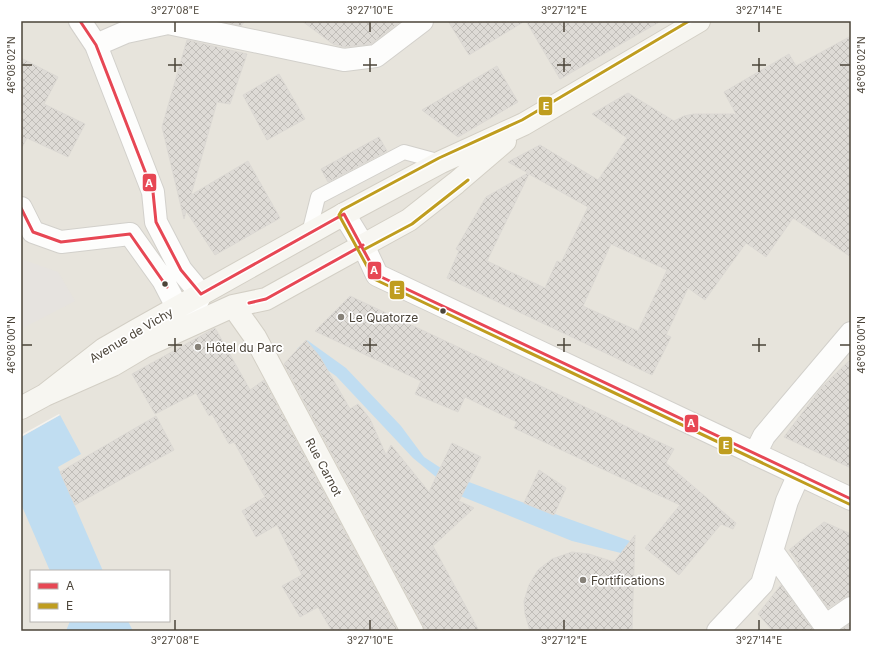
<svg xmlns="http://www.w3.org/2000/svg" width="872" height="652" font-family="Inter,sans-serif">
<defs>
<pattern id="building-cross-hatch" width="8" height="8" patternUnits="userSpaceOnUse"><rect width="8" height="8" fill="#dedbd6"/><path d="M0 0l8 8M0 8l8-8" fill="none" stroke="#c0bdb8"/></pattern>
</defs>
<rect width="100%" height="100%" fill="#f4f2ee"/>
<path fill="#e7e4dc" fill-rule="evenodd" d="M 21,21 L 851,21 L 851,631 L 21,631 ZM 31,571 L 169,571 L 169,621 L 31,621 Z"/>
<path fill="#e6e3df" d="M 21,259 L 58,272 L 75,301 L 21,329 Z"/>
<path fill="#c0ddf1" d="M 307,340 L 346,368 L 401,426 L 424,457 L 453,476 L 519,501 L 630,541 L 621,553 L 572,541 L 458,495 L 413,458 L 336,376 L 297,349 Z
M 60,415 L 81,454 L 58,467 L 103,571 L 50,571 L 21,504 L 21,437 Z
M 70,621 L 128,621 L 133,631 L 66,631 Z"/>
<path fill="#f4f2ee" d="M 59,414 L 60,415 L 21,437 L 21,435 Z"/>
<path fill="url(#building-cross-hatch)" stroke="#dcd9d4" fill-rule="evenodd" d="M 219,21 L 245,21 L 241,26 Z
M 302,21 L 401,21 L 371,44 L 344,47 L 333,44 Z
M 448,21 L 525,21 L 469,55 Z
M 526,21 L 661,21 L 560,79 Z
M 851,36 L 851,257 L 793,218 L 766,257 L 746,243 L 705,300 L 688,288 L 666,335 L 671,337 L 652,375 L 447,278 L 459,251 L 456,249 L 486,197 L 528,173 L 508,162 L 540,145 L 598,180 L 627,138 L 592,114 L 628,93 L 674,121 L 684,116 L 694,114 L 736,114 L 724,92 L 789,54 L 796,66 ZM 529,174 L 588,207 L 561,263 L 557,261 L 545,288 L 487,261 ZM 611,244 L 667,270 L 638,331 L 583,306 Z
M 187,40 L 247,54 L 230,104 L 217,102 L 191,195 L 248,161 L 280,218 L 215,255 L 186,211 L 184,219 L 162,127 Z
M 21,58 L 58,77 L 44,104 L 85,124 L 68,157 L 27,138 L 21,149 Z
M 497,66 L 518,102 L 458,137 L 422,110 Z
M 279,74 L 305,119 L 267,140 L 243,95 Z
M 379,137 L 387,151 L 328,182 L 321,169 Z
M 350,296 L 674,449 L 666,463 L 736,523 L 733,529 L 721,524 L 679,575 L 645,548 L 680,505 L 514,428 L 517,422 L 465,397 L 458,412 L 415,394 L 421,381 L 315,331 Z
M 215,328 L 250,390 L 264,380 L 398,631 L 332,631 L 318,607 L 300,617 L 282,586 L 302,575 L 277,525 L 256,537 L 242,511 L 265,497 L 234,442 L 229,444 L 212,414 L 209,416 L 196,393 L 155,414 L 132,374 Z
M 306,340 L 320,357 L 350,409 L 358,404 L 370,419 L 386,455 L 391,445 L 429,492 L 452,443 L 481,457 L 459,501 L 474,508 L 433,546 L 479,631 L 424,631 L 423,625 L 284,364 Z
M 851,359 L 851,468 L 784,437 L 822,387 Z
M 156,416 L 174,450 L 75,505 L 60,472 Z
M 539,470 L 566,488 L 554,515 L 524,503 Z
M 824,522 L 851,534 L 851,596 L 844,598 L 828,608 L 798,566 L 799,564 L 789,550 Z
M 635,535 L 632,631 L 530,631 L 525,614 L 524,601 L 529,585 L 538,570 L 552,559 L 572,552 L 589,554 L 614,562 Z
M 781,585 L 814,631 L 773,631 L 758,614 Z
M 851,623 L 851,631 L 841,631 L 841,630 Z"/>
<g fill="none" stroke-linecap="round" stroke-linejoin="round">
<g stroke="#d2d0cb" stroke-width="16">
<path id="service" d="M 309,233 L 318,197 L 404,152 L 441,162"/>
</g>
<g stroke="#d2d0cb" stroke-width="24">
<path id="minor" d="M 80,21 L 96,45 L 153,192 L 156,222 L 181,270 L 201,294 L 196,304 L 190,309
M 96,45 L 126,32 L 168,23 L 344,60 L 376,56 L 422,21
M 21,208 L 33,232 L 61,242 L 130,234 L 163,280 L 177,307
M 363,245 L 377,275 L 851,499
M 755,454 L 764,436 L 851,333
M 772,551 L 829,631
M 825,626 L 851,608
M 718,631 L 762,584 L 787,501 L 799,474"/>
</g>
<g stroke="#d2d0cb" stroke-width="24">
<path id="tertiary" d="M 344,214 L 363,245"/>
</g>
<g stroke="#d3cfc5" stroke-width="24">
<path id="secondary" d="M 233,306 L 255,337 L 412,631
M 45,395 L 104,349 L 137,330 L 344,214 L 441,162 L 524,124 L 699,21
M 21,408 L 45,395 L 113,365 L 145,346 L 233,306 L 266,299 L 322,268 L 409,220 L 456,183 L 505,141"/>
</g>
<use href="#service" stroke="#fdfdfc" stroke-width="14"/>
<use href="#minor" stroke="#fdfdfc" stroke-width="22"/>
<use href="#tertiary" stroke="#fdfdfc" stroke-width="22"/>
<use href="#secondary" stroke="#f7f6f1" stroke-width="22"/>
<g stroke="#fff" stroke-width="6">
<path id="bus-1" d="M 80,21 L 96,45 L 153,192 L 156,222 L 181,270 L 201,294 L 344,214 L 377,275 L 851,499
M 21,208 L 33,232 L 61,242 L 130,234 L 167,287
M 249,303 L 266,299 L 363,245"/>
</g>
<g stroke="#fff" stroke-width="6">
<path id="bus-2" d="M 689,21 L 522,120 L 439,158 L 342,210 L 339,215 L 374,279 L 849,504
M 365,249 L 412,224 L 468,180"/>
</g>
<use href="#bus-1" stroke="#e74754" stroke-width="3"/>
<use href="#bus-2" stroke="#bf9d1f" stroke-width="3"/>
</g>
<path fill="none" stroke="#4b4439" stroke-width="1.5" d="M 175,22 L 175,32M 370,22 L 370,32M 564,22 L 564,32M 759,22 L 759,32M 175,58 L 175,72M 370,58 L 370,72M 564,58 L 564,72M 759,58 L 759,72M 22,65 L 32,65M 168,65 L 182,65M 363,65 L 377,65M 557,65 L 571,65M 752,65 L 766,65M 840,65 L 850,65M 175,338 L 175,352M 370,338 L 370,352M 564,338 L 564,352M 759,338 L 759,352M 22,345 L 32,345M 168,345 L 182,345M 363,345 L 377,345M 557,345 L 571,345M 752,345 L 766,345M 840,345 L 850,345M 175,620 L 175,630M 370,620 L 370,630M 564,620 L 564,630M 759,620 L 759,630"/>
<g fill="#4b4439" stroke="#fff" stroke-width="1.5">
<circle cx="165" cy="284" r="3.5"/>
<circle cx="443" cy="311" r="3.5"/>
</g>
<g fill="#868178" stroke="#fff" stroke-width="1.5">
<circle cx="341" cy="317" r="4"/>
<circle cx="198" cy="347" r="4"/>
<circle cx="583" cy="580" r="4"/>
</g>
<g text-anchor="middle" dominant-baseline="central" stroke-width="3.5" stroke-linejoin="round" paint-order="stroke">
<g font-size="12" fill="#4b4439" stroke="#fff" text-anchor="start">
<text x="349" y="317">Le Quatorze</text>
<text x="206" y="347">Hôtel du Parc</text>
<text x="591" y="580">Fortifications</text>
</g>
<g font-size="12" fill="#4b4439" stroke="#fff">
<text transform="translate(131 335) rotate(-31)">Avenue de Vichy</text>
<text transform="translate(324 467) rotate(62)">Rue Carnot</text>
</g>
</g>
<g stroke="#fff" stroke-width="1.5">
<rect x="538" y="96" width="15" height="20" rx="4" fill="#bf9d1f"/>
<rect x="142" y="173" width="15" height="19" rx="4" fill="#e74754"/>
<rect x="367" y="261" width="15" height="19" rx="4" fill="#e74754"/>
<rect x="389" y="280" width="16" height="20" rx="4" fill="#bf9d1f"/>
<rect x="684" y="414" width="15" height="19" rx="4" fill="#e74754"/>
<rect x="718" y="436" width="15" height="19" rx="4" fill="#bf9d1f"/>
</g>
<g font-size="11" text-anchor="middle" font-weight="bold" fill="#fff">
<text x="546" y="110">E</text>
<text x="149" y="187">A</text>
<text x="374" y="274">A</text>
<text x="397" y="294">E</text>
<text x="691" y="427">A</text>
<text x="726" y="449">E</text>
</g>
<rect width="872" height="652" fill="none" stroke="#ffffff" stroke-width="44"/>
<rect x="30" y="570" width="140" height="52" fill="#ffffff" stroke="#b7b4b0"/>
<rect x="38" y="583" width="20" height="6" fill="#e74754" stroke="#b7b4b0"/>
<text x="66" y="590" font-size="12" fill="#4b4439">A</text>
<rect x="38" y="603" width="20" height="6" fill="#bf9d1f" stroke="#b7b4b0"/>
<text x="66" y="610" font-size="12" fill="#4b4439">E</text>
<rect x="22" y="22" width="828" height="608" fill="none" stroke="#4b4439" stroke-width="1.5"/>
<g font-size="10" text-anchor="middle" fill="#4b4439">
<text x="175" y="14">3°27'08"E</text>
<text x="370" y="14">3°27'10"E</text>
<text x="564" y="14">3°27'12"E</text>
<text x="759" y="14">3°27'14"E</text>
<text transform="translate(11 65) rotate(-90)" y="4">46°08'02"N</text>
<text transform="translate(861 65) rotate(-90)" y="4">46°08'02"N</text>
<text transform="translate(11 345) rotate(-90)" y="4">46°08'00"N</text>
<text transform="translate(861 345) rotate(-90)" y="4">46°08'00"N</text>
<text x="175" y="644">3°27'08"E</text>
<text x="370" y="644">3°27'10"E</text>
<text x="564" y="644">3°27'12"E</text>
<text x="759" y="644">3°27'14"E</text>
</g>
</svg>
